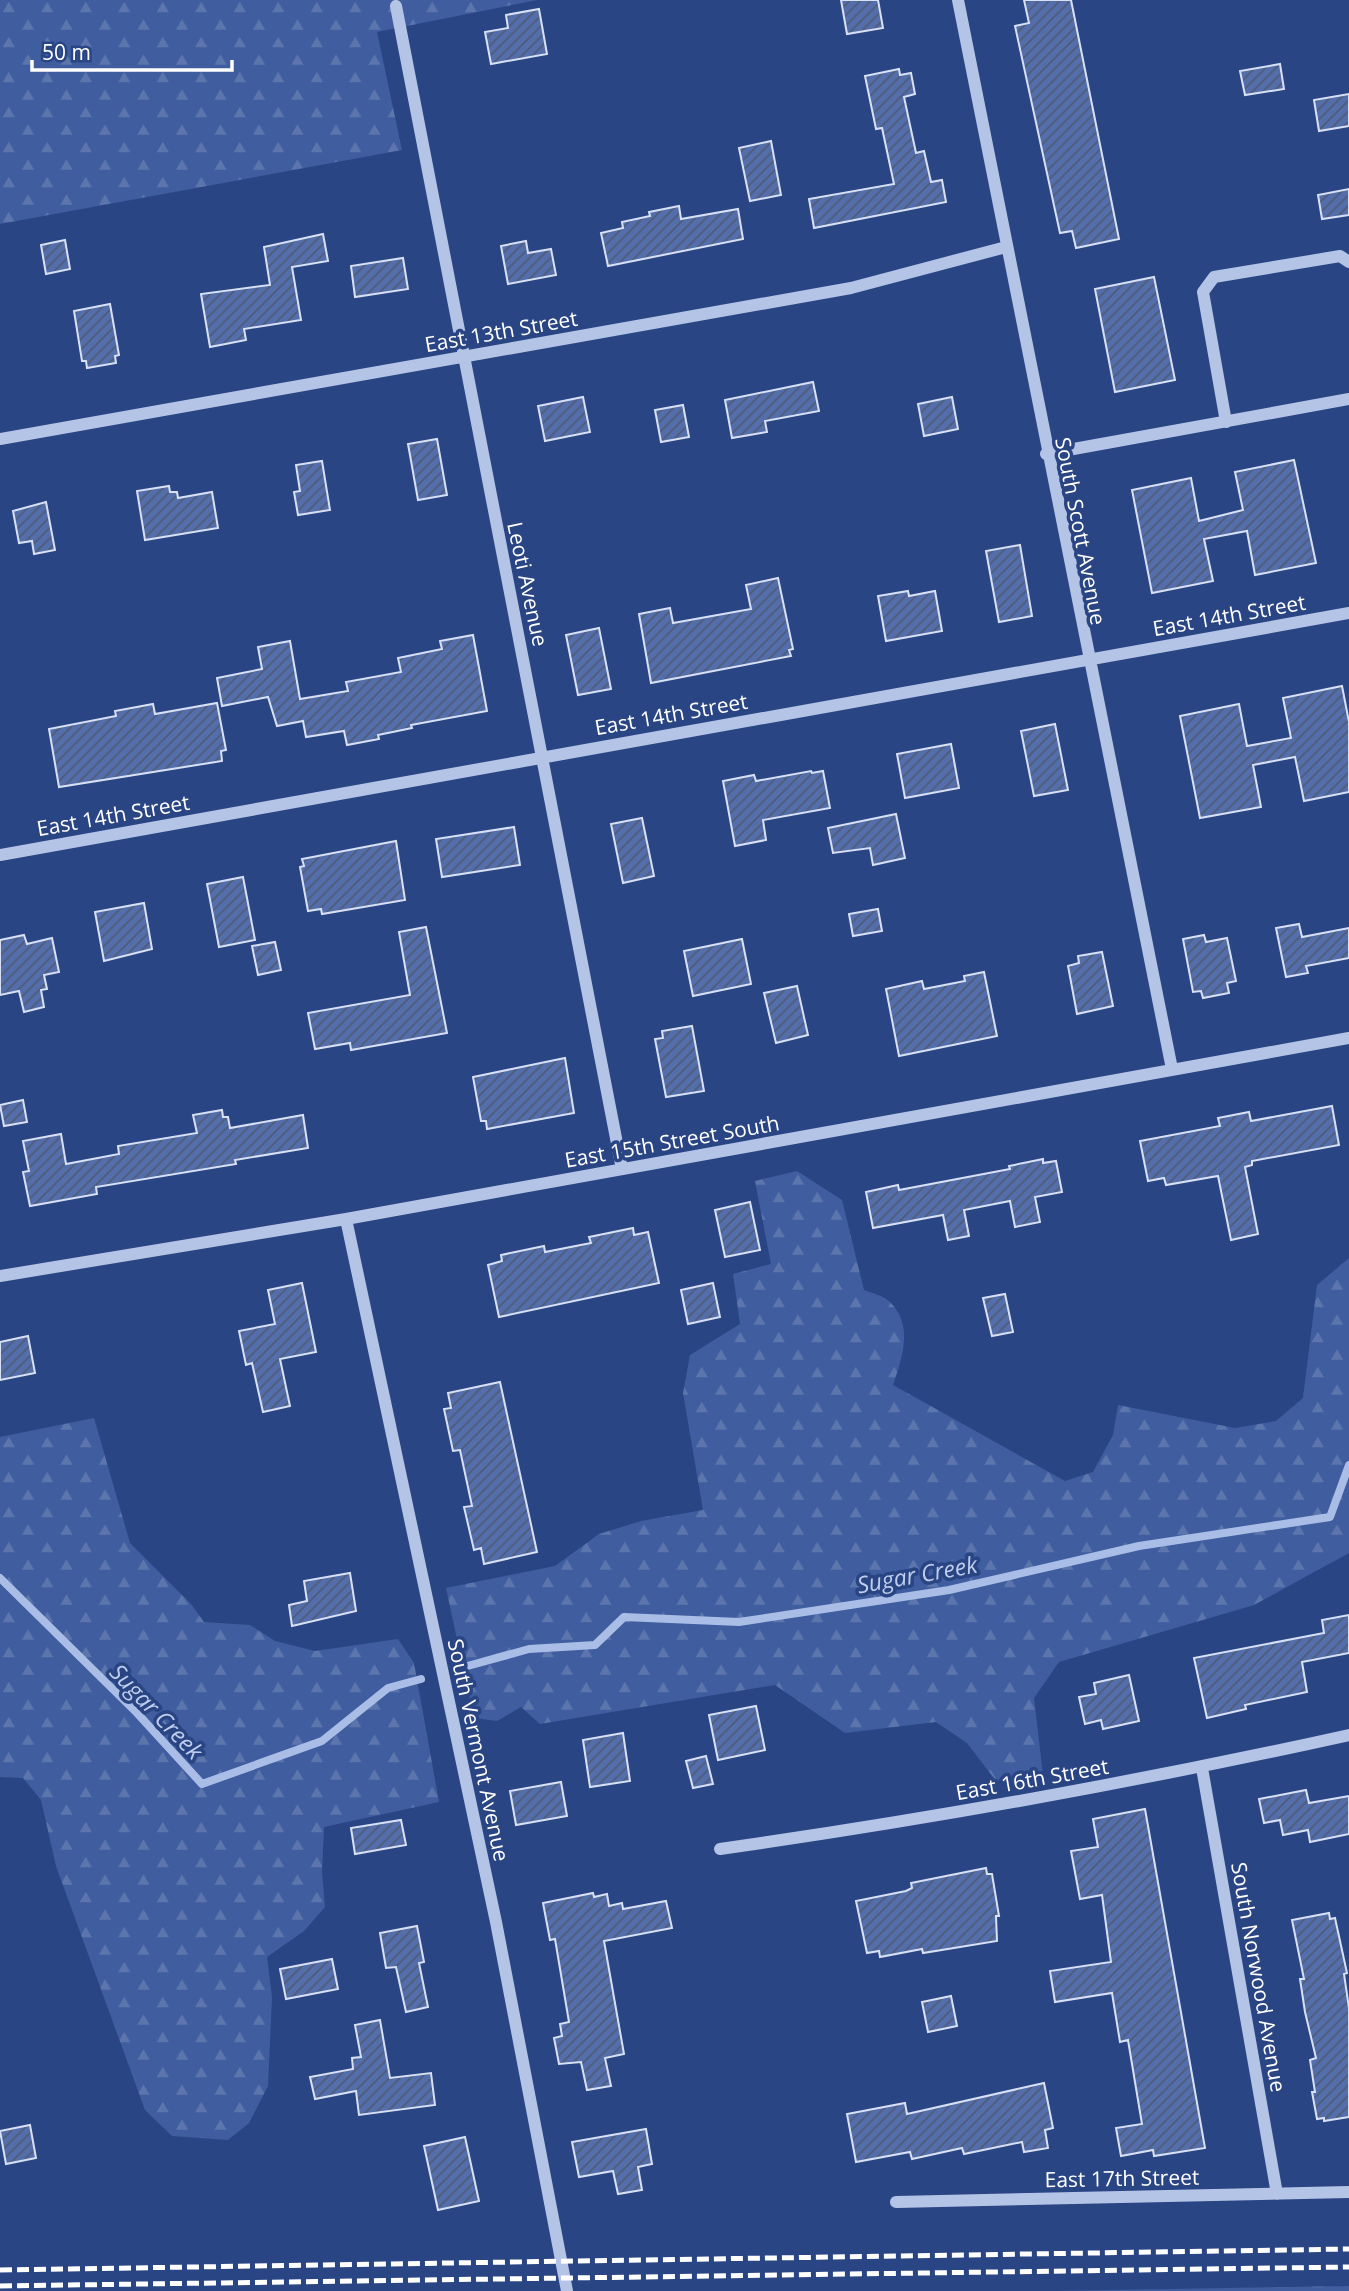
<svg xmlns="http://www.w3.org/2000/svg" width="1349" height="2291" font-family="'Open Sans',sans-serif">
<defs>
<pattern id="forest-firs" width="22" height="20" patternUnits="userSpaceOnUse" patternTransform="scale(1.75)"><rect width="22" height="20" fill="#3f5d9f"/><path d="M5 1l3.5 6h-7zM16 11l3.5 6h-7z" fill="#5c75ad"/></pattern>
<pattern id="building-hatch" width="6" height="6" patternUnits="userSpaceOnUse" patternTransform="scale(1.75)"><rect width="6" height="6" fill="#536eab"/><path d="M-1 1l2-2M0 6l6-6M5 7l2-2" fill="none" stroke="#4f5b77"/></pattern>
</defs>
<rect width="100%" height="100%" fill="#2a4583"/>
<path fill="url(#forest-firs)" d="M 0,0 L 537,0 L 377,32 L 402,150 L 0,224 Z
M 797,1171 L 842,1200 L 864,1290 C 872,1293 884,1296 890,1302 C 914,1326 902,1358 893,1385 L 1065,1481 L 1093,1472 L 1113,1435 L 1118,1405 L 1235,1428 L 1276,1421 L 1303,1398 L 1317,1285 L 1349,1258 L 1349,1553 L 1254,1605 L 1059,1662 L 1034,1698 L 1043,1775 L 996,1781 L 967,1743 L 936,1722 L 845,1733 L 775,1685 L 540,1724 L 521,1707 L 497,1721 L 474,1718 L 446,1588 L 555,1566 L 599,1534 L 641,1521 L 703,1510 L 683,1393 L 690,1355 L 740,1324 L 733,1274 L 771,1264 L 755,1181 Z
M 94,1418 L 130,1543 L 191,1604 L 204,1622 L 250,1625 L 275,1641 L 315,1651 L 398,1639 L 414,1663 L 439,1802 L 324,1827 L 322,1872 L 325,1907 L 304,1931 L 267,1957 L 272,1997 L 268,2086 L 249,2123 L 228,2140 L 172,2136 L 145,2110 L 56,1866 L 41,1800 L 23,1778 L 0,1777 L 0,1437 Z
M 1349,2286 L 1349,2291 L 1056,2291 Z"/>
<g fill="none" stroke-linecap="round" stroke-linejoin="round">
<path stroke="#a9bde6" stroke-width="8" d="M 0,1578 L 137,1713 L 202,1784 L 322,1741 L 388,1688 L 421,1679
M 464,1667 L 529,1649 L 595,1645 L 624,1617 L 739,1622 L 949,1590 L 1139,1546 L 1330,1517 L 1349,1465"/>
</g>
<path fill="url(#building-hatch)" stroke="#d7e0f5" stroke-width="2" d="M 841,0 L 878,0 L 883,28 L 847,34 Z
M 1024,0 L 1071,0 L 1119,239 L 1076,248 L 1072,231 L 1060,233 L 1015,26 L 1029,23 Z
M 539,9 L 547,54 L 491,64 L 485,32 L 508,28 L 506,15 Z
M 1280,64 L 1284,89 L 1245,95 L 1240,71 Z
M 899,69 L 900,75 L 911,73 L 915,94 L 904,97 L 916,153 L 924,151 L 931,182 L 942,180 L 946,202 L 814,228 L 809,199 L 894,184 L 882,128 L 876,129 L 865,76 Z
M 1349,94 L 1349,126 L 1319,131 L 1314,100 Z
M 771,141 L 781,195 L 750,201 L 739,148 Z
M 1349,189 L 1349,215 L 1322,219 L 1318,195 Z
M 679,206 L 681,219 L 738,209 L 743,239 L 608,266 L 601,233 L 623,228 L 622,222 L 650,216 L 649,212 Z
M 323,234 L 328,261 L 292,267 L 301,320 L 244,329 L 246,340 L 210,347 L 201,294 L 270,285 L 264,247 Z
M 65,240 L 70,269 L 46,274 L 41,245 Z
M 526,241 L 528,253 L 551,249 L 556,275 L 508,284 L 501,246 Z
M 403,258 L 408,289 L 355,297 L 351,266 Z
M 1154,277 L 1175,380 L 1115,392 L 1095,289 Z
M 110,304 L 119,355 L 115,356 L 116,363 L 87,368 L 86,361 L 82,361 L 74,311 Z
M 813,382 L 819,411 L 765,421 L 767,432 L 732,438 L 725,400 Z
M 583,397 L 590,432 L 545,441 L 538,406 Z
M 952,397 L 958,429 L 924,436 L 918,404 Z
M 683,405 L 689,437 L 661,442 L 655,410 Z
M 437,439 L 447,495 L 418,500 L 408,444 Z
M 1294,460 L 1316,563 L 1255,575 L 1247,531 L 1204,539 L 1213,581 L 1152,593 L 1132,490 L 1191,478 L 1199,521 L 1243,510 L 1235,472 Z
M 322,461 L 330,510 L 298,515 L 294,492 L 300,491 L 296,465 Z
M 169,486 L 170,492 L 177,492 L 178,498 L 212,492 L 218,528 L 145,540 L 137,491 Z
M 46,502 L 55,550 L 34,554 L 32,541 L 19,543 L 13,511 Z
M 1020,545 L 1032,616 L 999,622 L 986,551 Z
M 778,578 L 793,649 L 789,650 L 791,656 L 651,683 L 639,614 L 670,608 L 673,623 L 751,609 L 746,585 Z
M 908,591 L 909,596 L 935,591 L 942,631 L 886,641 L 878,596 Z
M 599,628 L 611,689 L 578,695 L 566,635 Z
M 473,635 L 487,711 L 411,725 L 412,728 L 378,735 L 379,739 L 347,745 L 344,731 L 306,737 L 303,721 L 277,726 L 268,697 L 222,706 L 217,678 L 262,669 L 258,647 L 290,641 L 300,699 L 348,691 L 346,682 L 401,672 L 398,658 L 442,649 L 440,641 Z
M 1342,686 L 1349,722 L 1349,792 L 1304,801 L 1295,757 L 1253,765 L 1261,807 L 1200,818 L 1180,716 L 1239,704 L 1247,746 L 1291,738 L 1283,698 Z
M 217,703 L 226,750 L 221,751 L 222,761 L 59,787 L 49,729 L 116,716 L 115,711 L 153,704 L 155,714 Z
M 1055,724 L 1068,790 L 1034,796 L 1021,731 Z
M 951,744 L 959,788 L 905,798 L 897,754 Z
M 811,771 L 812,773 L 823,771 L 830,808 L 763,820 L 766,840 L 735,846 L 723,781 L 754,775 L 756,781 Z
M 896,814 L 905,858 L 873,865 L 870,848 L 833,853 L 828,828 Z
M 642,818 L 654,876 L 623,883 L 611,824 Z
M 514,827 L 520,865 L 442,877 L 436,839 Z
M 396,841 L 405,900 L 322,914 L 321,909 L 308,911 L 300,867 L 304,866 L 302,859 Z
M 243,877 L 255,940 L 219,947 L 207,884 Z
M 144,903 L 152,949 L 104,961 L 95,912 Z
M 878,909 L 882,931 L 853,936 L 849,914 Z
M 1299,924 L 1302,937 L 1349,928 L 1349,958 L 1306,966 L 1308,973 L 1286,977 L 1276,928 Z
M 426,927 L 447,1033 L 351,1050 L 350,1043 L 315,1049 L 308,1013 L 410,995 L 399,932 Z
M 24,935 L 27,944 L 52,938 L 59,972 L 44,975 L 47,989 L 41,990 L 44,1007 L 24,1012 L 19,991 L 0,995 L 0,940 Z
M 1204,935 L 1206,942 L 1227,938 L 1236,981 L 1227,983 L 1229,993 L 1203,998 L 1201,991 L 1193,992 L 1183,939 Z
M 742,939 L 751,984 L 693,996 L 684,951 Z
M 275,942 L 281,970 L 258,975 L 252,946 Z
M 1102,952 L 1113,1006 L 1077,1014 L 1068,966 L 1079,963 L 1078,956 Z
M 984,972 L 997,1036 L 899,1056 L 886,989 L 922,981 L 924,989 L 965,981 L 964,976 Z
M 797,986 L 808,1035 L 776,1043 L 764,993 Z
M 692,1026 L 704,1091 L 666,1097 L 655,1039 L 663,1038 L 662,1031 Z
M 565,1058 L 574,1113 L 487,1129 L 486,1121 L 481,1121 L 473,1077 Z
M 23,1100 L 27,1122 L 4,1126 L 0,1105 Z
M 1332,1106 L 1339,1145 L 1252,1161 L 1252,1165 L 1245,1167 L 1258,1234 L 1231,1240 L 1218,1176 L 1166,1185 L 1164,1178 L 1148,1181 L 1140,1141 L 1220,1126 L 1218,1118 L 1249,1112 L 1251,1121 Z
M 222,1110 L 223,1117 L 228,1117 L 230,1128 L 303,1115 L 308,1148 L 235,1160 L 236,1164 L 96,1187 L 97,1194 L 30,1206 L 23,1172 L 29,1171 L 23,1141 L 61,1134 L 66,1164 L 119,1154 L 118,1146 L 197,1133 L 193,1115 Z
M 1043,1159 L 1043,1163 L 1056,1161 L 1062,1192 L 1035,1197 L 1040,1222 L 1015,1227 L 1010,1201 L 964,1210 L 969,1236 L 948,1240 L 943,1215 L 873,1228 L 866,1192 L 898,1185 L 899,1190 L 1010,1169 L 1009,1166 Z
M 750,1202 L 760,1250 L 725,1257 L 715,1210 Z
M 633,1228 L 634,1235 L 648,1232 L 659,1283 L 499,1317 L 488,1265 L 502,1261 L 501,1255 L 544,1246 L 545,1252 L 591,1243 L 589,1237 Z
M 302,1283 L 316,1352 L 280,1359 L 290,1406 L 263,1412 L 252,1363 L 246,1365 L 239,1331 L 275,1324 L 268,1290 Z
M 713,1283 L 720,1317 L 688,1324 L 681,1290 Z
M 1005,1294 L 1013,1332 L 992,1336 L 983,1298 Z
M 28,1336 L 35,1373 L 0,1380 L 0,1342 Z
M 500,1382 L 537,1552 L 484,1564 L 481,1548 L 474,1550 L 464,1507 L 472,1506 L 460,1450 L 453,1451 L 444,1409 L 451,1408 L 448,1393 Z
M 350,1573 L 356,1611 L 292,1626 L 289,1605 L 307,1601 L 304,1581 Z
M 1349,1615 L 1349,1653 L 1302,1662 L 1307,1692 L 1245,1705 L 1246,1709 L 1207,1718 L 1194,1658 L 1324,1633 L 1322,1620 Z
M 1129,1675 L 1139,1721 L 1103,1729 L 1101,1720 L 1085,1724 L 1079,1697 L 1096,1694 L 1094,1683 Z
M 756,1706 L 765,1750 L 718,1760 L 709,1715 Z
M 623,1733 L 630,1781 L 590,1787 L 583,1740 Z
M 706,1756 L 713,1784 L 693,1788 L 686,1761 Z
M 561,1782 L 567,1816 L 516,1825 L 510,1791 Z
M 1306,1790 L 1309,1803 L 1349,1796 L 1349,1834 L 1310,1842 L 1308,1830 L 1283,1835 L 1280,1820 L 1264,1823 L 1259,1799 Z
M 1145,1809 L 1205,2148 L 1154,2156 L 1153,2150 L 1121,2156 L 1116,2128 L 1142,2124 L 1128,2040 L 1120,2042 L 1112,1993 L 1055,2002 L 1050,1971 L 1111,1962 L 1102,1895 L 1080,1899 L 1071,1851 L 1098,1847 L 1093,1819 Z
M 401,1820 L 406,1845 L 355,1854 L 351,1828 Z
M 986,1868 L 987,1874 L 992,1874 L 999,1916 L 996,1916 L 997,1941 L 923,1953 L 922,1949 L 880,1957 L 879,1951 L 867,1953 L 856,1901 L 906,1891 L 912,1888 L 911,1883 Z
M 593,1893 L 594,1897 L 607,1894 L 609,1906 L 622,1903 L 623,1909 L 666,1901 L 672,1928 L 604,1941 L 624,2054 L 605,2058 L 611,2086 L 587,2090 L 581,2062 L 559,2064 L 554,2038 L 562,2036 L 560,2024 L 569,2022 L 555,1939 L 550,1940 L 543,1903 Z
M 1329,1913 L 1330,1919 L 1335,1918 L 1347,1973 L 1344,1974 L 1349,2008 L 1349,2117 L 1324,2121 L 1324,2118 L 1317,2119 L 1312,2092 L 1315,2092 L 1310,2060 L 1316,2058 L 1305,2012 L 1300,1979 L 1304,1979 L 1292,1920 Z
M 417,1926 L 424,1962 L 419,1963 L 428,2007 L 406,2012 L 396,1967 L 386,1968 L 380,1933 Z
M 332,1959 L 338,1989 L 286,1999 L 280,1969 Z
M 951,1996 L 957,2026 L 928,2032 L 922,2002 Z
M 380,2020 L 390,2078 L 431,2073 L 435,2105 L 359,2115 L 356,2091 L 315,2099 L 310,2077 L 353,2069 L 352,2058 L 361,2057 L 355,2025 Z
M 1044,2083 L 1053,2128 L 1045,2130 L 1048,2148 L 1024,2152 L 1022,2142 L 964,2154 L 962,2148 L 912,2159 L 910,2152 L 856,2162 L 847,2114 L 905,2103 L 907,2114 Z
M 30,2125 L 36,2158 L 6,2164 L 0,2131 Z
M 646,2129 L 652,2164 L 638,2167 L 642,2190 L 618,2194 L 613,2171 L 579,2177 L 572,2142 Z
M 465,2137 L 479,2201 L 438,2210 L 424,2146 Z"/>
<g fill="none" stroke-linecap="round" stroke-linejoin="round">
<path stroke="#b4c4e6" stroke-width="12" d="M 958,0 L 1172,1069
M 396,6 L 622,1169
M 1226,422 L 1203,292 L 1214,277 L 1340,256 L 1349,262
M 0,439 L 851,288 L 1006,247
M 1046,454 L 1349,399
M 0,855 L 1349,613
M 346,1219 L 496,1922 L 567,2291
M 0,1276 L 346,1219 L 1349,1038
M 1202,1768 L 1277,2194
M 720,1849 C 931,1819 1141,1781 1349,1735
M 896,2202 L 1349,2192"/>
<path stroke="#fff" stroke-width="5" stroke-dasharray="12 5" stroke-linecap="butt" d="M 0,2270 L 1349,2249
M 0,2286 L 1349,2267"/>
</g>
<g text-anchor="middle" dominant-baseline="central" stroke-width="7" stroke-linejoin="round" paint-order="stroke">
<g font-size="21" fill="#fff" stroke="#2a4583">
<text transform="translate(501 331) rotate(-10)">East 13th Street</text>
<text transform="translate(1081 531) rotate(79)">South Scott Avenue</text>
<text transform="translate(528 584) rotate(78)">Leoti Avenue</text>
<text transform="translate(1229 615) rotate(-10)">East 14th Street</text>
<text transform="translate(671 714) rotate(-10)">East 14th Street</text>
<text transform="translate(113 815) rotate(-10)">East 14th Street</text>
<text transform="translate(672 1141) rotate(-10)">East 15th Street South</text>
<text transform="translate(479 1750) rotate(78)">South Vermont Avenue</text>
<text transform="translate(1032 1779) rotate(-10)">East 16th Street</text>
<text transform="translate(1259 1977) rotate(80)">South Norwood Avenue</text>
<text transform="translate(1122 2178) rotate(-1)">East 17th Street</text>
</g>
<g font-size="23" font-style="italic" fill="#bfceee" stroke="#2a4583">
<text transform="translate(917 1574) rotate(-10)">Sugar Creek</text>
<text transform="translate(157 1711) rotate(46)">Sugar Creek</text>
</g>
</g>
<path d="M32 60v10h200v-10" fill="none" stroke="#ffffff" stroke-width="3.5"/>
<text x="42" y="60" font-size="21" fill="#ffffff" stroke="#2a4583" stroke-width="5" paint-order="stroke">50 m</text>
</svg>
